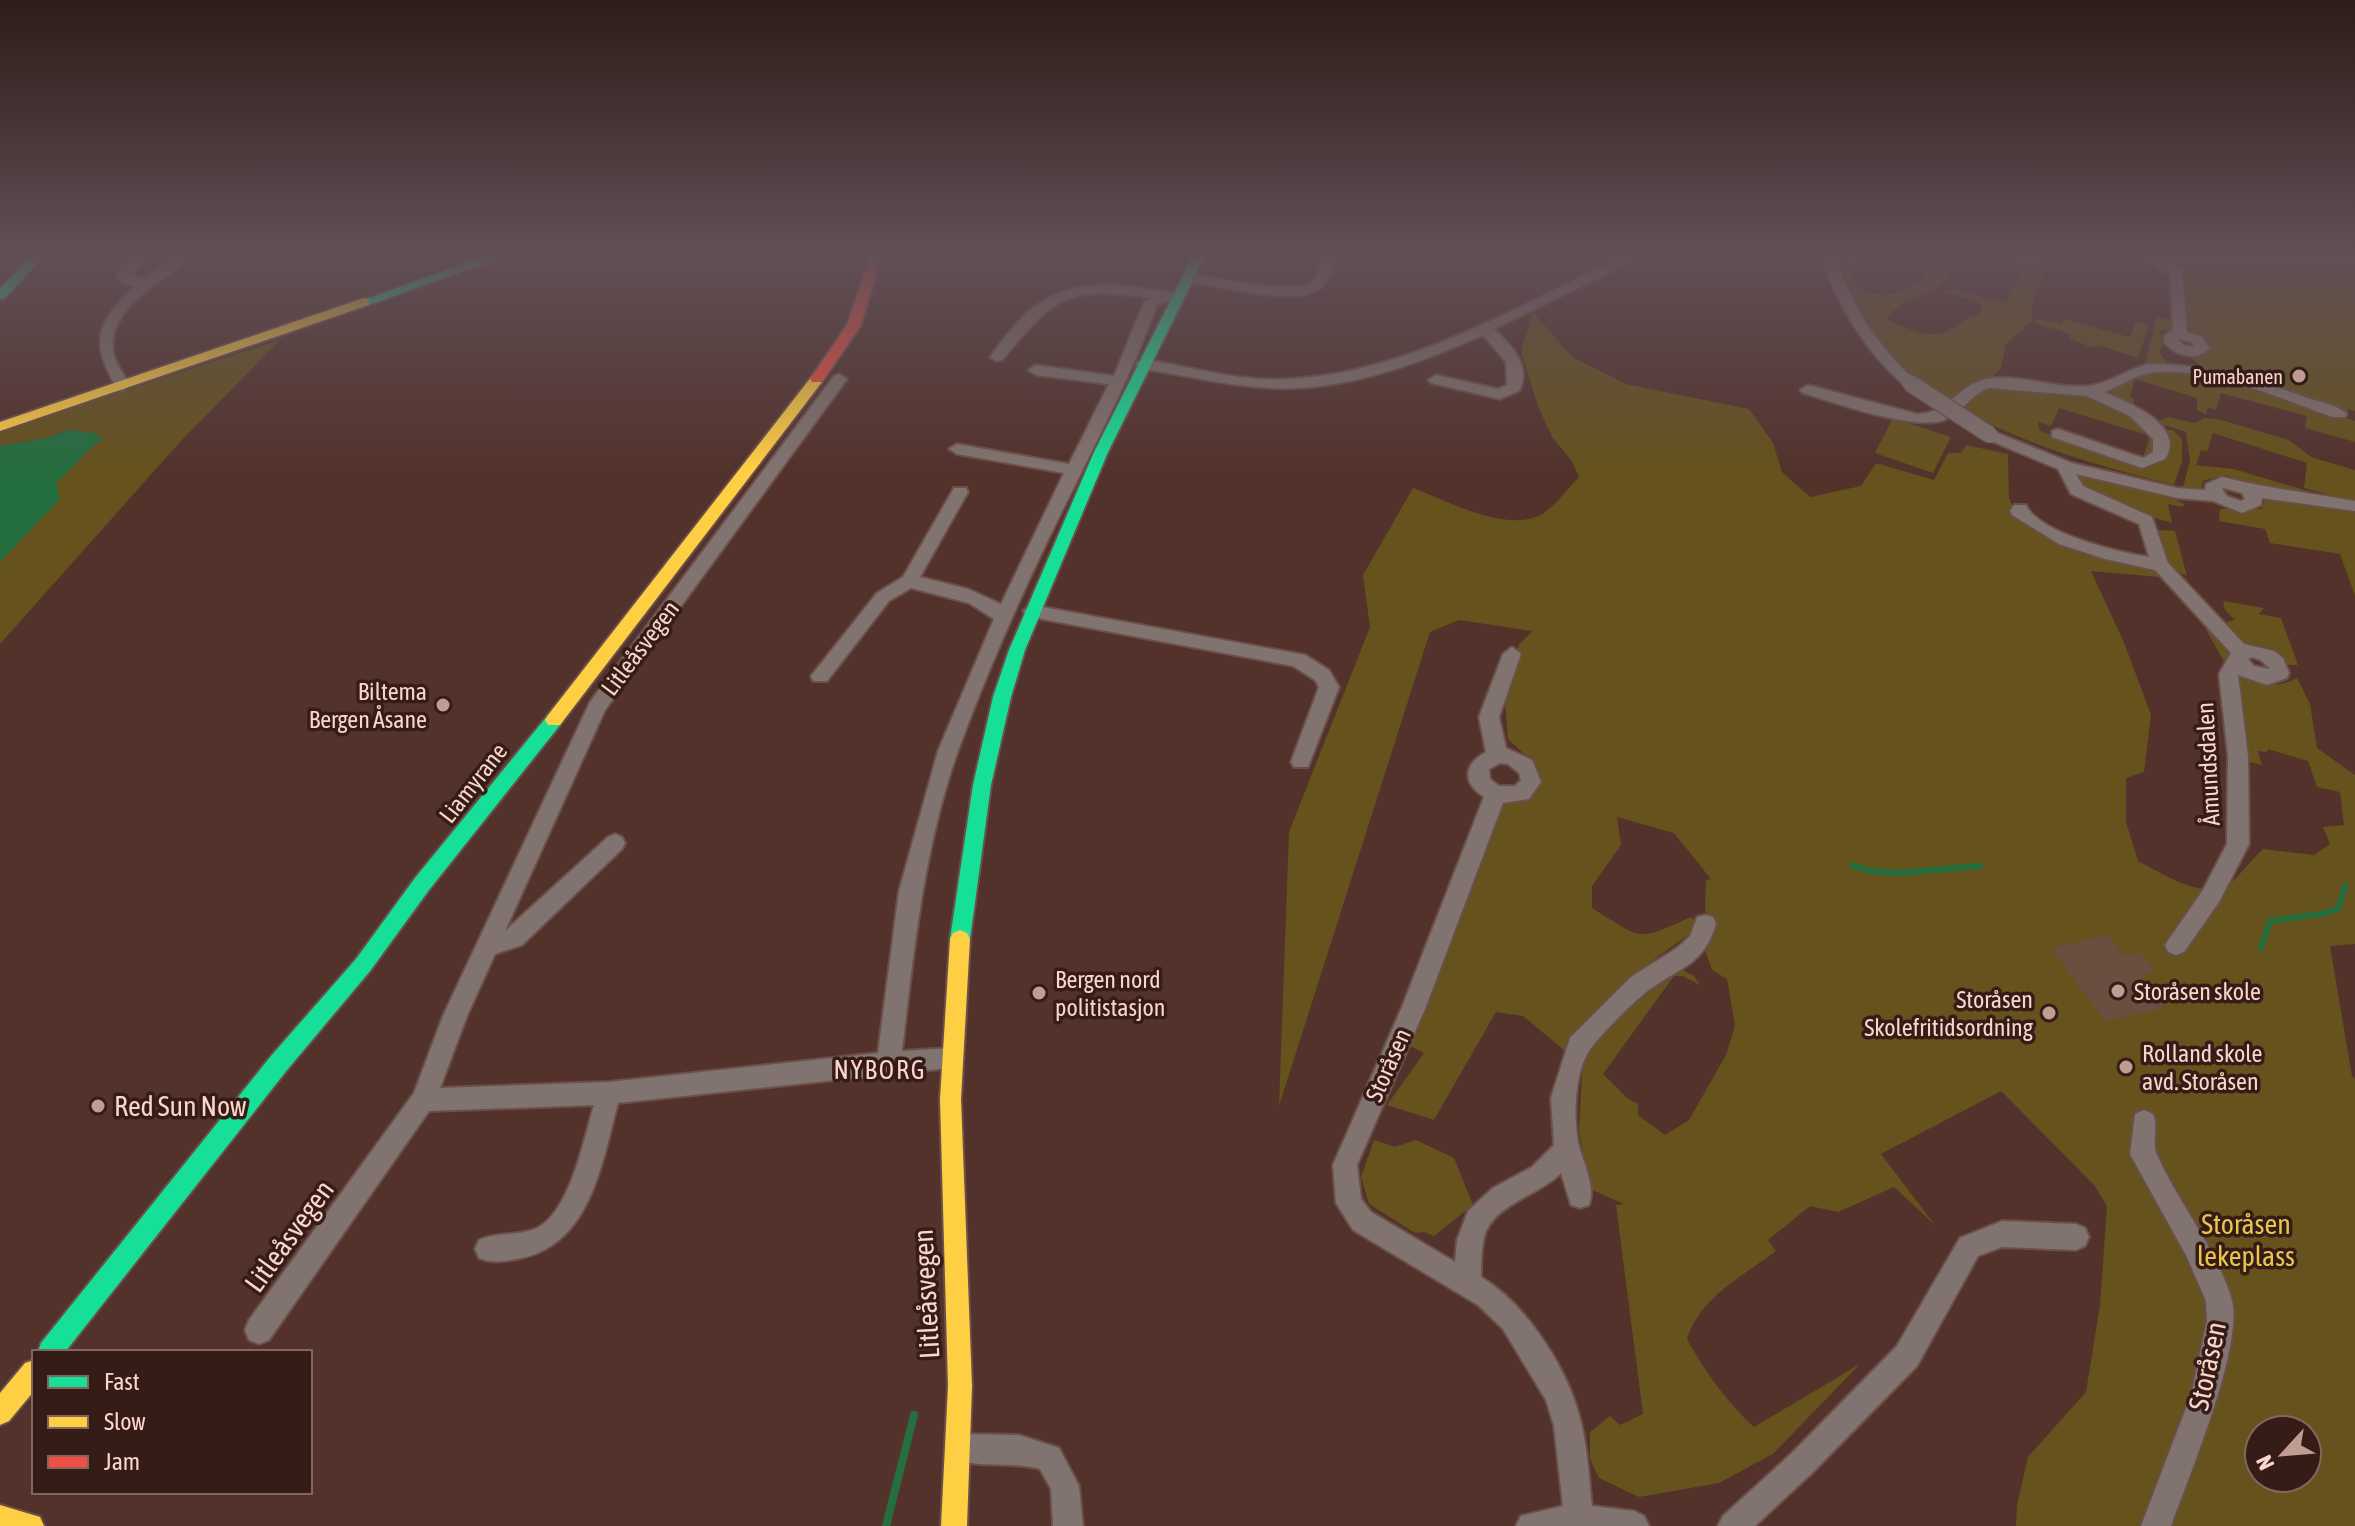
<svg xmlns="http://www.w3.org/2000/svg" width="2355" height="1526" font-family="'Asap Condensed',sans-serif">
<rect width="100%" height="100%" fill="#53322c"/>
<path fill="#65521c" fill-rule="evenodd" d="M 1838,256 L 1861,256 L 1851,279 C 1869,305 1906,295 1926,275 L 1923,264 L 1944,264 L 1950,275 C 1934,299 1902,294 1887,319 C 1904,328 1932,341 1949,330 C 1959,324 1967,316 1978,315 L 1982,307 L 1978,301 L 1943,292 L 1956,289 L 2005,303 L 2021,273 C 2006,263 1981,267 1963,262 L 1962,257 L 2009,267 L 2019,256 L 2044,256 L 2047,267 C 2038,284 2030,302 2032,321 L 2006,344 L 2001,368 L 1992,378 L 1962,390 L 1951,402 C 1908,375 1872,346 1852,298 C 1846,284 1846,270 1838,256 Z
M 2153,256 L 2355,256 L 2355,411 L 2348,409 L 2347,415 L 2240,381 L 2242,374 C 2215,365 2212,379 2186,353 L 2204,352 L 2209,347 L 2186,326 L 2181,302 L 2183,277 Z
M 1533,312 L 1572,357 L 1626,384 L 1749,409 L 1773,443 L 1782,472 L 1810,497 L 1861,486 L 1876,463 L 1934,480 L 1948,453 L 1961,453 L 1966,445 L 2008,454 L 2009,498 L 2016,516 L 2156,569 L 2232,650 L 2226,665 L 2204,626 L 2159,577 L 2091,571 L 2125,645 L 2151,715 L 2144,772 L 2126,778 L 2126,822 L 2138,861 C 2163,873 2200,900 2228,885 C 2232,884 2256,855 2263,849 L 2314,855 L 2330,844 L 2323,827 L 2344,825 L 2340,792 L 2317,787 L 2308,761 L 2268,749 L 2267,752 L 2258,751 L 2262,765 L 2245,761 L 2235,684 L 2239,674 C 2260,685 2276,689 2297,678 L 2310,704 L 2317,748 L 2355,775 L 2355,944 L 2330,946 L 2352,1076 L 2355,1079 L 2355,1526 L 2016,1526 L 2017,1505 L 2028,1457 L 2086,1392 L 2100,1305 L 2107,1206 L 2094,1185 L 2001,1091 L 1881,1154 L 1935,1225 L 1894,1187 L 1838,1212 L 1810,1206 L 1768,1240 L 1776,1251 C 1743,1276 1700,1297 1687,1339 C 1706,1373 1726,1401 1754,1427 L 1860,1364 L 1773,1454 L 1719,1483 L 1639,1497 L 1599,1478 L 1590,1459 L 1590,1432 L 1610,1416 L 1620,1425 L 1643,1414 L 1616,1205 L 1624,1204 L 1588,1188 L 1579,1129 L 1583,1057 L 1661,975 L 1679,968 L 1694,976 L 1700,985 L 1683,976 L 1674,976 L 1603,1074 L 1627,1098 L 1638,1104 L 1638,1115 L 1665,1135 L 1689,1120 L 1726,1055 L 1735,1026 L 1727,979 L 1712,970 L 1705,950 L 1710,929 L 1705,909 L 1706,880 L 1711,879 L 1674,833 L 1617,817 L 1621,845 L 1592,886 L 1592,908 C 1644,940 1635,942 1691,917 L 1696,921 L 1695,930 L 1652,961 L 1565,1051 L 1523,1016 L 1496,1012 L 1434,1120 L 1387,1105 L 1424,1053 L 1405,1043 C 1439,962 1481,886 1501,800 L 1528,796 L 1540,779 L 1525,755 L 1508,739 L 1505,701 L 1512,668 L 1519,644 L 1533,631 L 1459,620 L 1430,632 L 1279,1106 L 1289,832 L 1370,627 L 1363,575 L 1413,488 C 1447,501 1510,535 1544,513 C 1557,504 1568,488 1579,477 L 1572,461 L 1552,437 L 1538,406 L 1521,351 ZM 2259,1430 L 2307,1430 L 2307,1478 L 2259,1478 Z
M 2157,316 L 2175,322 L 2171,330 L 2160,331 L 2164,345 L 2159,351 L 2168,365 L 2144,366 Z
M 2036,319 L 2062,324 L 2064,319 L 2130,337 L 2135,321 L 2149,325 L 2138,358 L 2101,346 L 2085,347 L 2086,345 L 2069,338 L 2070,334 L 2034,323 Z
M 280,340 L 180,442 L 0,644 L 0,562 L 56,483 L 94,445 L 68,430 L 45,438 L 0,446 L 0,431 Z
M 2138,371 L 2201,372 L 2355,421 L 2355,442 L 2305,428 L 2307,416 L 2221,393 L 2216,410 L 2208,407 L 2206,414 L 2197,410 L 2197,398 L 2135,379 L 2130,397 L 2134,399 L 2134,406 L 2145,412 L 2090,391 Z
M 2000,384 L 2058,394 L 2081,393 L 2102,399 L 2152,429 L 2157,453 L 2142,460 L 2149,440 L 2147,435 L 2059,408 L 2051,426 L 2038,422 L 2040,431 L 2145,466 L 2161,462 L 2165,454 L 2159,429 L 2173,430 L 2182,439 L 2182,461 L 2174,485 C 2098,466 2028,446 1959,408 L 1977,393 Z
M 2168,417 L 2195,423 L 2204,418 L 2218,419 L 2289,440 L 2311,457 L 2355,470 L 2355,502 L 2304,488 L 2307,463 L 2213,433 L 2207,452 L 2201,450 L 2196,465 L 2234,469 L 2324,496 L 2249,484 L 2226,475 L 2203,481 L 2201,488 L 2183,487 L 2190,461 L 2186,432 L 2155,422 Z
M 1893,418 L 1951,437 L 1933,473 L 1875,453 Z
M 2084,476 L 2170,497 L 2184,504 L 2183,507 L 2168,504 L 2172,523 C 2144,515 2095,501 2077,478 Z
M 2266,498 L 2355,512 L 2355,596 L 2340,554 L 2270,543 L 2265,529 L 2219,521 L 2220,509 L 2261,509 Z
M 2158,530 L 2175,531 L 2187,576 L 2171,568 Z
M 2223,601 L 2264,608 L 2259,614 L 2281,618 L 2298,665 L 2289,665 L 2238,641 L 2226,622 L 2235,620 L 2225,610 Z
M 1374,1140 L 1395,1147 L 1416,1140 L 1454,1158 L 1473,1205 L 1434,1236 L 1424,1232 L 1415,1233 L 1369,1204 L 1361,1177 Z"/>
<path fill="#256e40" d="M 68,430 L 97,433 L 98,437 L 104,439 L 94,445 L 56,483 L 60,499 L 0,562 L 0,446 L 45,438 Z"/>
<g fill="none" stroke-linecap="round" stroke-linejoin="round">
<path stroke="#256e40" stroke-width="6" d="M 1852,865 L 1870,871 L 1900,873 L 1980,866
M 2261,948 L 2270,921 L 2327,913 L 2339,908 L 2345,886"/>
<path stroke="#256e40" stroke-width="8" d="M 886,1526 L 914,1415"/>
</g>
<path fill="#6a4e40" d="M 2109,935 L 2124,955 L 2140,952 L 2155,972 L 2140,975 L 2165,1008 L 2105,1021 L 2051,948 Z"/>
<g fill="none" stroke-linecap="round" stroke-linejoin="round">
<g stroke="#6b4f49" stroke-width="4">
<path id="street" d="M 134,256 L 150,256 L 131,275 L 144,279 L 175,256 L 191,256 C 164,283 108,305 113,351 C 115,364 125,375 130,386 L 122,391 L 117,389 C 90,342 95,323 136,286 L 124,284 L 117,275 L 123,264 Z
M 1324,256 L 1338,256 C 1333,268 1330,282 1319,289 C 1293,307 1219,285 1187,282 L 1180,278 L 1187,274 C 1211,276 1298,298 1314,280 C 1319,274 1321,264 1324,256 Z
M 1624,256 L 1643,256 L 1494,329 C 1512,346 1532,366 1519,391 L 1500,399 L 1431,383 L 1428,380 L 1436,375 L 1498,389 L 1507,385 L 1506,362 L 1483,335 C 1418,364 1343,392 1270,388 C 1227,386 1185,375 1143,369 L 1135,364 L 1143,359 C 1191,367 1240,382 1288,379 C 1405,374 1521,305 1624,256 Z
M 1820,256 L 1834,256 C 1853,306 1875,344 1915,380 L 1915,386 L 1905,386 C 1863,349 1840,308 1820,256 Z
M 2139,256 L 2157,256 L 2182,269 L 2187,332 L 2201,336 L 2210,348 C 2196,362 2176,356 2164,342 L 2164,336 L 2173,330 L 2170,274 ZM 2179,339 L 2191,342 L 2194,347 L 2183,345 Z
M 1117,285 L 1175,293 L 1182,297 L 1157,305 C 1127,387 1085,463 1047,542 C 1015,609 985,677 959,748 C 924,845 914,949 902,1051 L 951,1048 L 959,1051 L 963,1059 L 959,1067 L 618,1103 C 602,1162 591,1243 522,1258 C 507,1261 492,1264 479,1258 L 475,1249 L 479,1240 C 496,1232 517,1236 535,1229 C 570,1214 584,1138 594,1105 L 429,1111 L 269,1340 L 259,1344 L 249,1340 L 245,1330 L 249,1320 L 414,1093 L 443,1016 L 590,702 L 834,376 L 839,374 L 847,379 L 605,710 L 505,931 L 608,837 L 615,834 L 622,837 L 625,843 L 622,849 L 522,945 L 495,954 L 467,1016 L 440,1088 L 609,1082 L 878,1053 L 899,891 L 938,751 L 994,619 L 969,603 L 911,588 L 889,601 L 827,681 L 813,681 L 811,676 L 877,593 L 903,577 L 954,488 L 966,488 L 968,492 L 920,577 L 968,589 L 1001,604 L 1064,473 L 957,454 L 949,449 L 957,444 L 1069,464 L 1109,384 L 1036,375 L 1028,370 L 1036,365 L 1114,376 L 1144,302 L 1151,298 C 1064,286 1056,296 1002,360 L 997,361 L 990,357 C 1027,306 1051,283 1117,285 Z
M 2150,364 C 2205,364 2256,379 2307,398 C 2320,402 2337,405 2347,414 L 2345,417 L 2333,417 C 2281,399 2201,362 2145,374 C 2131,378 2118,387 2104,392 C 2127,402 2187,425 2165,459 L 2142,468 L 2052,437 L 2052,431 L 2058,429 L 2143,458 L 2153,452 L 2153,439 L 2130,416 L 2087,396 L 1990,388 C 1971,393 1963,413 1944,420 C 1912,431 1837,403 1803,393 L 1800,390 L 1808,385 L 1917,414 C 1951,413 1956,385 1987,379 C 2019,373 2053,389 2086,386 C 2108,385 2128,368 2150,364 Z
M 1990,430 L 2072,463 L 2177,488 L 2205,490 L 2206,484 L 2222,477 C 2265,488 2310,493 2355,501 L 2355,511 L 2262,498 L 2261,505 L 2242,513 L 2213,501 L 2177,498 L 2076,474 L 2083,486 L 2152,517 L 2168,563 L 2244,644 L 2274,651 L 2283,658 L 2289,673 L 2287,678 L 2267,685 L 2238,675 L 2248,756 L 2249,844 L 2219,902 L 2184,952 L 2176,955 L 2168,952 L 2165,945 L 2203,890 L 2227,844 L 2228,756 L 2219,674 L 2231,653 L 2155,570 L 2105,559 L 2059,544 L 2012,515 L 2010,511 L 2014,505 L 2026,505 C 2038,533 2120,553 2149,557 L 2139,524 L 2071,494 L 2058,469 L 1984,438 L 1984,432 ZM 2224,488 L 2242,493 L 2245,499 L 2241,501 L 2227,496 L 2222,489 ZM 2252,657 L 2261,660 L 2270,669 L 2254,666 L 2248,659 Z
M 1032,605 L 1305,655 L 1329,670 L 1339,687 L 1308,767 L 1294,767 L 1291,762 L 1319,687 L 1315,680 L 1293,666 L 1026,616 L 1023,611 Z
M 1512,647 L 1521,654 L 1499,717 L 1506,748 L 1532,760 L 1541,782 L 1529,799 L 1503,803 L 1425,1009 L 1357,1165 L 1361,1199 L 1371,1212 L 1455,1262 L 1457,1240 L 1468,1211 L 1493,1188 L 1532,1167 L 1554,1145 L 1551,1098 L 1570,1038 L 1631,977 L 1677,948 L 1690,936 L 1697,917 L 1705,915 L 1713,917 L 1716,924 C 1704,965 1680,967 1649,990 C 1635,1000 1598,1037 1589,1051 C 1574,1074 1573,1120 1579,1146 C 1584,1164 1596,1188 1589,1205 L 1580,1208 L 1571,1205 L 1561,1173 C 1540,1195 1491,1205 1484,1238 C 1481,1250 1481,1265 1481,1277 C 1528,1305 1571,1373 1582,1427 C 1588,1453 1589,1480 1592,1506 L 1634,1511 L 1644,1516 L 1649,1526 L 1516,1526 L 1521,1516 L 1563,1506 L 1554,1426 L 1546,1400 L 1503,1329 L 1478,1305 L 1353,1230 L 1336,1203 L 1333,1165 L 1402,1007 L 1484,797 C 1461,782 1464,764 1486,752 L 1479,717 L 1503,654 ZM 1500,763 L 1508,764 L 1519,773 L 1521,780 L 1515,786 L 1499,786 L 1490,779 L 1489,769 Z
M 2144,1110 L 2153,1114 C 2159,1127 2151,1143 2157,1155 C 2179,1204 2214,1245 2231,1297 C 2246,1342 2188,1478 2171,1526 L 2141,1526 L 2191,1395 L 2207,1321 L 2206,1301 L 2187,1257 L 2130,1154 L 2135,1114 Z
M 2002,1221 L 2076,1224 L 2085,1228 L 2089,1237 L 2085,1246 L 2076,1250 L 2002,1247 L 1978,1256 L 1917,1366 L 1812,1473 L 1755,1526 L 1718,1526 L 1723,1516 L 1792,1453 L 1897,1346 L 1960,1238 Z
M 961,1434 L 1019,1435 L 1059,1448 L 1079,1486 L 1083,1526 L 1053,1526 L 1051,1489 L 1040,1469 C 1011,1461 978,1469 951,1458 L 947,1448 L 951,1438 Z"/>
</g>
<g stroke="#6b4f49" stroke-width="4">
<path id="fast" d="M 31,256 L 44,256 L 5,298 L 0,299 L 0,288 Z
M 487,256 L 506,256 L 369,305 L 358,302 Z
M 1193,256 L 1205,256 L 1108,452 L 1025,650 L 1011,697 L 991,785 L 970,939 L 967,945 L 960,948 L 953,945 L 950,939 L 973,785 L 993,697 L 1009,650 L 1094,452 Z
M 554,713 L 563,720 L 560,725 L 429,890 L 370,971 L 287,1070 L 65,1352 L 38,1352 L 41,1343 L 271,1056 L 356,959 L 415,878 L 548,715 Z"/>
</g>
<g stroke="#6b4f49" stroke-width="4">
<path id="slow" d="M 364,298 L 369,299 L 369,305 L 0,431 L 0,422 Z
M 817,375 L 822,376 L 822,382 L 560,725 L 548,725 L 545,720 L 548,715 L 812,376 Z
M 960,930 L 967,933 L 970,939 L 961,1099 L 972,1386 L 967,1526 L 941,1526 L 948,1386 L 940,1099 L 950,939 L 953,933 Z
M 34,1360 L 34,1391 L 9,1421 L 0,1425 L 0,1393 L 25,1363 Z
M 0,1505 L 40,1517 L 44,1526 L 0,1526 Z"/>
</g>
<g stroke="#6b4f49" stroke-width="4">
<path id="jam" d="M 870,256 L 882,256 L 861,325 L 822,382 L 812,382 L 810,379 L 847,325 Z"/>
</g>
<use href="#street" fill="#81736f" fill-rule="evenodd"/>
<use href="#fast" fill="#16e098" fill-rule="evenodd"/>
<use href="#slow" fill="#ffcf43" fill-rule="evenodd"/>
<use href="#jam" fill="#f24e42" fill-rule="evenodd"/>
<g stroke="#6b4f49" stroke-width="19" stroke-linecap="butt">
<path id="street-bridge" d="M 1910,383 L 1990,435"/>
</g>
<use href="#street-bridge" stroke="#81736f" stroke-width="16"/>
</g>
<linearGradient id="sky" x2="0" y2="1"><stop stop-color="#2e1c18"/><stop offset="0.54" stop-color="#604f56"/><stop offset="1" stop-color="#604f56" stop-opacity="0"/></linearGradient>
<rect width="2355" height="470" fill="url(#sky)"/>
<g fill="#c09c94" stroke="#361c16" stroke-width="3">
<circle cx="2299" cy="376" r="8"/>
<circle cx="443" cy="705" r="8"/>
<circle cx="2118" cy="991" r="8"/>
<circle cx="1039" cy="993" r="8"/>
<circle cx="2049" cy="1013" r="8"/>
<circle cx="2126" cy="1067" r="8"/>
<circle cx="98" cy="1106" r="8"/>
</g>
<g text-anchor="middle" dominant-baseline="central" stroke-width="7" stroke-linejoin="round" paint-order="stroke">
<g font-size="20" fill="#fbd5cc" stroke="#361c16" text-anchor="end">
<text x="2283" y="376">Pumabanen</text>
</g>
<g font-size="24" fill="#fbd5cc" stroke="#361c16">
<text transform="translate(640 648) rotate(-53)">Litleåsvegen</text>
<text transform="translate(2208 764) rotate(-93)">Åmundsdalen</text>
<text transform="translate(473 783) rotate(-52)">Liamyrane</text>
<text transform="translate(1388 1065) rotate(-66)">Storåsen</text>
</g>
<g font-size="24" fill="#fbd5cc" stroke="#361c16" text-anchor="start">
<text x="427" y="691" text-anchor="end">Biltema<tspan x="427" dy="28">Bergen Åsane</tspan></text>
<text x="1055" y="979">Bergen nord<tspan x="1055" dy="28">politistasjon</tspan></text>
<text x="2134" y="991">Storåsen skole</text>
<text x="2033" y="999" text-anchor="end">Storåsen<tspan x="2033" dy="28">Skolefritidsordning</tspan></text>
<text x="2142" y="1053">Rolland skole<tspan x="2142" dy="28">avd. Storåsen</tspan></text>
</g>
<g font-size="26" letter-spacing="2" fill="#fbd5cc" stroke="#361c16">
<text x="880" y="1070">NYBORG</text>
</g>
<g font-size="28" fill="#fbd5cc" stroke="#361c16" text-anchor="start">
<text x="114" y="1106">Red Sun Now</text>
</g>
<g font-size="28" fill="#e8c64d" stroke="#361c16">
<text x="2246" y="1224">Storåsen<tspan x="2246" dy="32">lekeplass</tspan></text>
</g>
<g font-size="28" fill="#fbd5cc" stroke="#361c16">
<text transform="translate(289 1236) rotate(-54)">Litleåsvegen</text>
<text transform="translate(926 1294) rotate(-93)">Litleåsvegen</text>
<text transform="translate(2207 1366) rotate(-78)">Storåsen</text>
</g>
</g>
<rect x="32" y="1350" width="280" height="144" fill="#361c16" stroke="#85665f" stroke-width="2"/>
<rect x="48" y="1376" width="40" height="12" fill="#16e098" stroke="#85665f" stroke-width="2"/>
<text x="104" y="1390" font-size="24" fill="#fbd5cc">Fast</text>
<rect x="48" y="1416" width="40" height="12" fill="#ffcf43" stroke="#85665f" stroke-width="2"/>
<text x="104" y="1430" font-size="24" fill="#fbd5cc">Slow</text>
<rect x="48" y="1456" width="40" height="12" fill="#f24e42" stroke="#85665f" stroke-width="2"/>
<text x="104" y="1470" font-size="24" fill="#fbd5cc">Jam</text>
<g transform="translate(2283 1454) rotate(244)"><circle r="38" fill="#361c16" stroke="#85665f" stroke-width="2"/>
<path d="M0-6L14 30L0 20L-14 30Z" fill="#c09c94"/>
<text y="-12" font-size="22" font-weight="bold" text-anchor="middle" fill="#fbd5cc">N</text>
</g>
</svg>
